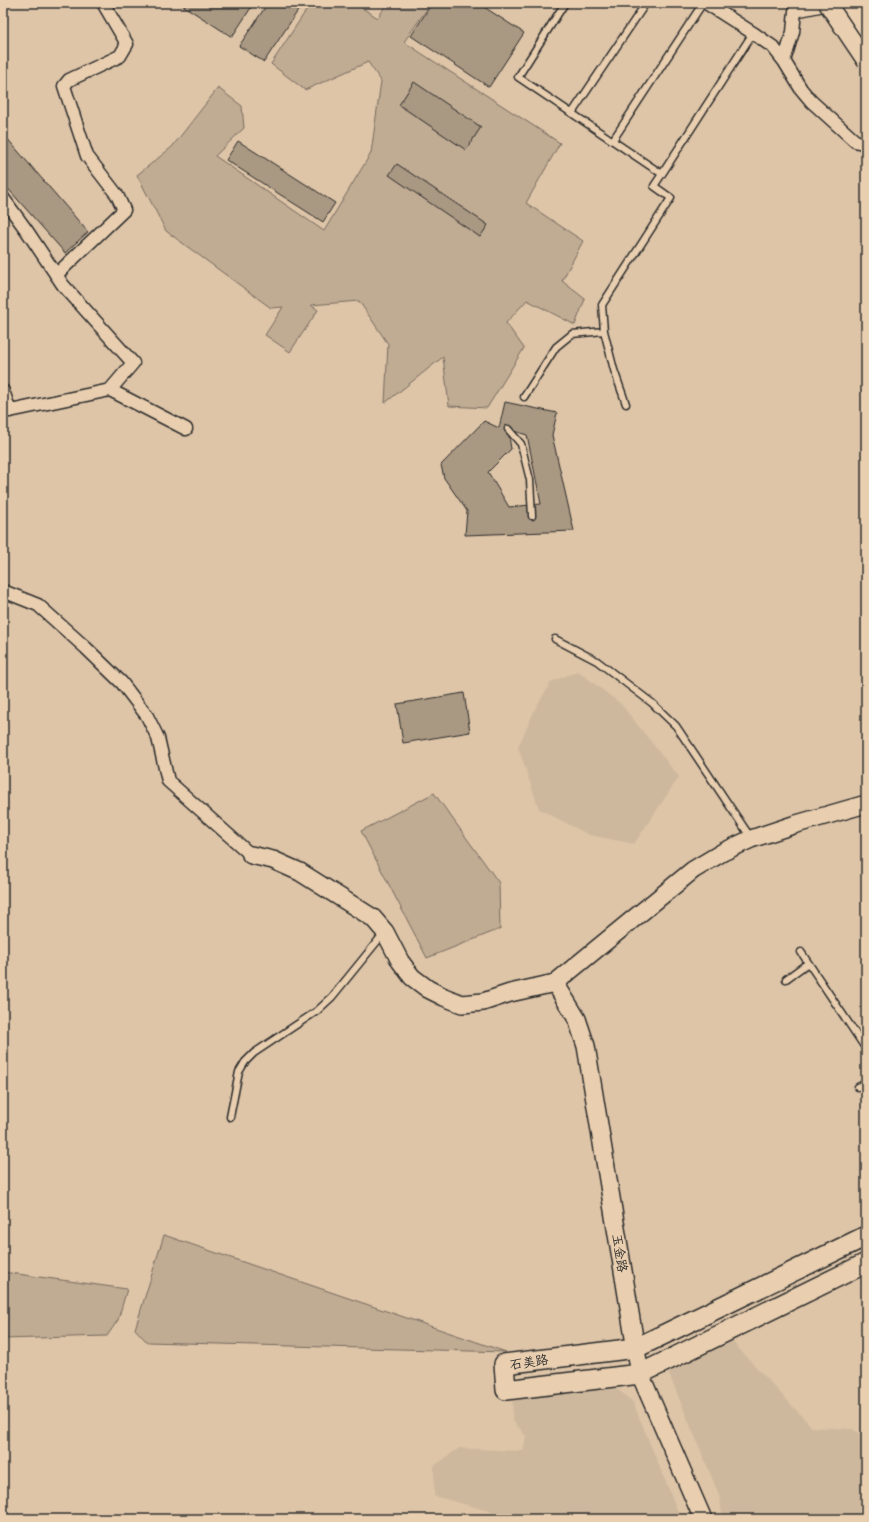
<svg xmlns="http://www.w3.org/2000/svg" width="869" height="1522" font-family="Itim,'LXGW WenKai TC',sans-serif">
<rect width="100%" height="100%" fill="#dec5a8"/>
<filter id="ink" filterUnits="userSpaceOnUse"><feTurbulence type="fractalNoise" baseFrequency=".025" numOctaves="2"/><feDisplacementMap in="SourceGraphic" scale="8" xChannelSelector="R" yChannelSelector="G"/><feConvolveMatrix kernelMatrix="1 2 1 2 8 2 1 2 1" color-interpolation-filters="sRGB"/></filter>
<g filter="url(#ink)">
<path fill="#ceb89d" d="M 578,671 L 621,704 L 679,777 L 634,844 L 589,835 L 539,809 L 518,747 L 535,709 L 551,682 Z
M 729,1338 L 812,1427 L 852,1429 L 866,1437 L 866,1519 L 723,1519 L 719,1495 L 669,1374 L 676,1363 Z
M 616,1388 L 633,1402 L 681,1519 L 518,1519 L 434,1496 L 434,1466 L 459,1448 L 523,1451 L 526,1436 L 512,1420 L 513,1397 Z"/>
<path fill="#c0ab93" stroke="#766b5f" d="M 311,3 L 354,3 L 378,18 L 387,3 L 431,3 L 404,42 L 560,143 L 526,203 L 583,241 L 562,281 L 585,299 L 575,325 L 527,300 L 506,323 L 524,348 L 487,408 L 449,406 L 443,357 L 385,403 L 388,344 L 359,301 L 311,305 L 318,310 L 290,352 L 265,335 L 283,307 L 271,308 L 166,231 L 137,175 L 172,147 L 218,88 L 242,106 L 244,128 L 215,156 L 324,231 L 371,153 L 381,81 L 368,62 L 305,90 L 271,64 Z
M 434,793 L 499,883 L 500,929 L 427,958 L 361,831 Z
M 164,1235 L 506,1352 L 147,1342 L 135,1329 Z
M 3,1272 L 127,1289 L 118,1320 L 107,1336 L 3,1339 Z"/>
<path fill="#a99882" stroke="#2b2b2b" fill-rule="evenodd" d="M 179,3 L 254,3 L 232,37 Z
M 268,3 L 303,3 L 264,62 L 239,46 Z
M 432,3 L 478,3 L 524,33 L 489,87 L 411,36 Z
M 414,82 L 481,127 L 466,150 L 399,105 Z
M 5,136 L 88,232 L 65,253 L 3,183 L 3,138 Z
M 238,141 L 335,203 L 323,222 L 226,160 Z
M 397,164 L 488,225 L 480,237 L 389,175 Z
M 505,402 L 557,413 L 552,435 L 574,531 L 465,535 L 467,511 L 444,478 L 441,465 L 484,421 L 499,428 ZM 508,429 L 527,435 L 541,504 L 509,507 L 488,472 L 511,449 Z
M 464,693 L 470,732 L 403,743 L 397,704 Z"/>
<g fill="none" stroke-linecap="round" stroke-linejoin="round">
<g stroke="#2b2b2b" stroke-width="9">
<path id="lane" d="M 565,3 L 518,77 L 662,174 L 654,186 L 671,198 L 602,305 L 604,331 L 614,370 L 626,404
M 572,113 L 646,3
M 613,140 L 703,3
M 662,174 L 753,33
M 524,397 L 556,347 L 572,334 L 604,331
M 508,429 L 521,444 L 530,480 L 532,516
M 555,639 L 597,661 L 652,703 L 676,726 L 751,838
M 801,952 L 866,1049
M 786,979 L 808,963
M 858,1087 L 866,1083
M 230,1117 L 239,1072 L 245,1062 L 254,1053 L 317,1011 L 332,997 L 384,933"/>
</g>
<g stroke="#2b2b2b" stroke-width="15">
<path id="street" d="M 706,3 L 753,33 L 773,47 L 784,61 L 801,89 L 811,101 L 855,141 L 866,144
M 784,61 L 793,32 L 795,11 L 834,3
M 3,198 L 27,231 L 63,285 L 133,363 L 110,390
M 56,275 L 124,210 L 117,195 L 87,156 L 64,86 L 69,80 L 120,56 L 127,44 L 103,3
M 3,391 L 10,411 L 110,390 L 186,429
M 3,591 L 38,605 L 86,648 L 122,683 L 147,716 L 158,738 L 168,781 L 251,855"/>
</g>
<g stroke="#2b2b2b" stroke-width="20">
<path id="secondary" d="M 846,3 L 866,32
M 251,855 L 273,860 L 300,872 L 373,918 L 385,932 L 400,961 L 412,977 L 428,989 L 444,997 L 462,1004 L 483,1002 L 510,993 L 555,983 L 693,870 L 723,852 L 751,839 L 793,825 L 866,804
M 555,983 L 577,1019 L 586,1046 L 640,1374 L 703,1519"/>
</g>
<g stroke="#2b2b2b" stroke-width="22">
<path id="primary" d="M 866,1236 L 636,1348 L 504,1364 L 506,1390 L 640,1374 L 866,1263"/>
</g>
<use href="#lane" stroke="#e9cfb0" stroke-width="6"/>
<use href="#street" stroke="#e9cfb0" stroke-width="12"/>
<use href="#secondary" stroke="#e9cfb0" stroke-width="17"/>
<use href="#primary" stroke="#e9cfb0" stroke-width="19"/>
<g stroke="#2b2b2b" stroke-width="20" stroke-linecap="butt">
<path id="secondary-bridge" d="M 827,3 L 866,61"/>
</g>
<use href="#secondary-bridge" stroke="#e9cfb0" stroke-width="17"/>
</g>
</g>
<g text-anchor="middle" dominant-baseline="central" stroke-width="3.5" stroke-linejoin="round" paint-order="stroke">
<g font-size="13" fill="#2b2b2b" stroke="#e9cfb0">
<text transform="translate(620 1253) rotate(81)">玉金路</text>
<text transform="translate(529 1362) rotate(-9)">石美路</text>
</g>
</g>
<rect width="869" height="1522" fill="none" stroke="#e9cfb0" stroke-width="16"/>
<rect x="8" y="8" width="853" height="1506" fill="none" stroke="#2b2b2b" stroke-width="1.5" filter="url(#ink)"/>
</svg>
